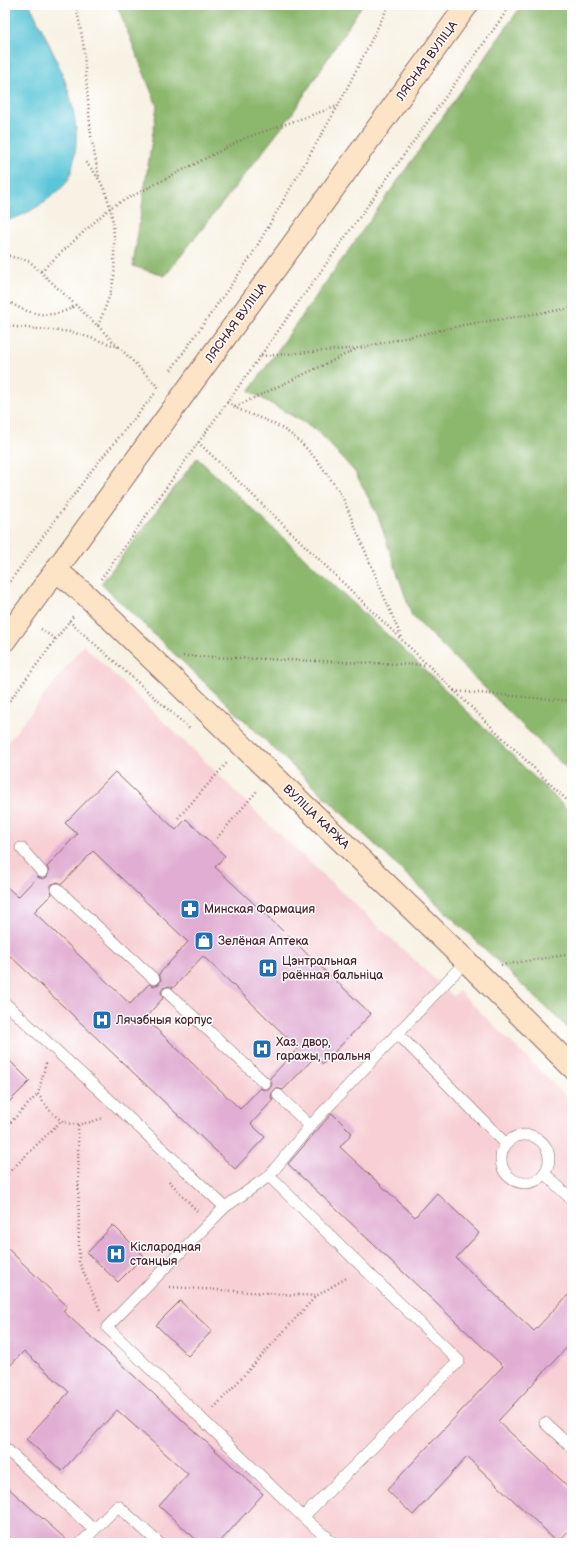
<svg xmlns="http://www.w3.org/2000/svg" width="577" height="1548" font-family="'Balsamiq Sans',sans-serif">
<rect width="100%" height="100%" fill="#fff"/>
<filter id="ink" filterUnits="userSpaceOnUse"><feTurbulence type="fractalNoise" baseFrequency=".025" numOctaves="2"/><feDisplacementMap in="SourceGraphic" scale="8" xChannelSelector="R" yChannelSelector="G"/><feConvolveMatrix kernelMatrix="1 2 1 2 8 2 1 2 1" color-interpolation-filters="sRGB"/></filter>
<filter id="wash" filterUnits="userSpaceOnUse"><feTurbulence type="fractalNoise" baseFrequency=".012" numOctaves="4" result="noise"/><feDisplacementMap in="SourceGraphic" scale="16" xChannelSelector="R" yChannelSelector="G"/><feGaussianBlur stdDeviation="0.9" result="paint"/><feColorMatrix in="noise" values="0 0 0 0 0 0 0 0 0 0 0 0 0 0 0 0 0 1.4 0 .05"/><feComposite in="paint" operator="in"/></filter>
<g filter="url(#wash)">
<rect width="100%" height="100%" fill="#f7f2e3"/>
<path fill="#f7cfd4" d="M 83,645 L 210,766 L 261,817 L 453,996 L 459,991 L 572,1102 L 572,1543 L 5,1543 L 5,746 Z"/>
<path fill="#8cb86e" stroke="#6b6c4c" d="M 117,5 L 362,5 L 290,117 L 165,276 L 133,266 L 157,106 Z
M 522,5 L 572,5 L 572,774 L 412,616 L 378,516 L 355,472 L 317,430 L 249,391 Z
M 197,458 L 422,667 L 572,814 L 572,1032 L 101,584 Z"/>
<path fill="#5cc6d7" stroke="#537281" d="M 5,5 L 30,5 C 52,52 85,105 74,160 C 72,168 71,176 66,183 C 61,189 54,194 48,199 C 35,209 21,217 5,221 Z"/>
<g id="blocks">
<path fill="#e1aed3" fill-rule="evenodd" d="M 115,772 L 176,830 L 186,819 L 225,856 L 215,867 L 371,1014 L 323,1064 L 315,1057 L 283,1090 L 276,1088 L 273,1090 L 271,1097 L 273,1100 L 251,1124 L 265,1137 L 235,1169 L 5,951 L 5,885 L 18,897 L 37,877 L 43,879 L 47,877 L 49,871 L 47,867 L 77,834 L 65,823 ZM 93,851 L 188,942 L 159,974 L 161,980 L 159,984 L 153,986 L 149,984 L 130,1004 L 34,912 L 52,894 L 50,888 L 52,884 L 58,882 L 62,884 ZM 203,956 L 298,1048 L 270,1078 L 272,1084 L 270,1088 L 264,1090 L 260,1088 L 240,1109 L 145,1018 L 163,998 L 161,992 L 163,988 L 169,986 L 173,988 Z
M 5,1056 L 30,1081 L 5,1106 Z
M 332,1113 L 352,1133 L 340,1147 L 415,1217 L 437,1193 L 479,1233 L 456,1258 L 534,1331 L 572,1291 L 572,1342 L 498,1421 L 572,1490 L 572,1527 L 558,1542 L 467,1457 L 413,1515 L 387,1490 L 503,1366 L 288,1164 Z
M 113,1225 L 144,1256 L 118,1282 L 87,1253 Z
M 5,1246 L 67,1306 L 63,1311 L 263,1494 L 219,1543 L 200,1543 L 159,1506 L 188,1474 L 117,1410 L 62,1471 L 26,1439 L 69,1392 L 24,1351 L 5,1371 Z
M 180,1301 L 212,1331 L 188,1356 L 156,1325 Z
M 5,1485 L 70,1543 L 15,1543 L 5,1534 Z"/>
</g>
</g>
<g filter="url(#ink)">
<use href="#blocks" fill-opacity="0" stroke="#87696b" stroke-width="1"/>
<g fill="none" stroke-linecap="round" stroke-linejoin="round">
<g stroke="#87696b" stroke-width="12">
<path id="service" d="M 21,848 L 42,872
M 57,889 L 154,979
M 168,993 L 265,1083
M 5,1003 L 225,1207 L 269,1176 L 310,1126
M 397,1033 L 506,1144
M 278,1095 L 310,1126 L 466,961
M501 1159a24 24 0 1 1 48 0a24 24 0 1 1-48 0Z
M 544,1173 L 572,1200
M 269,1176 L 459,1361 L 303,1517
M 225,1207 L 107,1327 L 303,1517 L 333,1543
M 545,1423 L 572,1448
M 5,1448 L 94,1530
M 81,1543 L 118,1506 L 159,1543
M 319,1543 L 326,1536"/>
</g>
<g stroke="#87696b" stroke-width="24">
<path id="secondary" d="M 57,571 L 87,596 L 466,961 L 572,1067
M 5,640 L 467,5"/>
</g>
<path stroke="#87696b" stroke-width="2.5" stroke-dasharray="1 3" stroke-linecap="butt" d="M 76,5 L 83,42 L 91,136 L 99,177
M 5,255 L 29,261 L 98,326 C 104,310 112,293 114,276 C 115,269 114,261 114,254 C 115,220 110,185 84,161
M 41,271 L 111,207 L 245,138 L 338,106
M 5,299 C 26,315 53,321 76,305
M 5,326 L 72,332 L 119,347 L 159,388
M 98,326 L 118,347
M 261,356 L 359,348 L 464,325 L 572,308
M 171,370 L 250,258 L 338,106 L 389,5
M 227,402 C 242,413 258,416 274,424 C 305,439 325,470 343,498 L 402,639
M 235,407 L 357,349
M 198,442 L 572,805
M 101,579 L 511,5
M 5,588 L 92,470 L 156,392
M 69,621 L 191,730
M 41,629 L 55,639
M 183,656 L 426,665
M 454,691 L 572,701
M 5,707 L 74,615
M 178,818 L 227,763
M 217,838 L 257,791
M 501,965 L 572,954
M 46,1063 L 38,1094 C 48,1109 59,1126 79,1124 C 87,1124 96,1120 103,1118
M 78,1125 L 79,1262 L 100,1310
M 5,1128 L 38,1094
M 5,1176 L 61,1121
M 169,1181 L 197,1211
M 170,1287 L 316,1296 L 348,1277
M 214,1408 L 316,1296"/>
<use href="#service" stroke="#fff" stroke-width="11"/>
<use href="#secondary" stroke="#fee4c6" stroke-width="22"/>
</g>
</g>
<defs>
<g id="pharmacy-square" transform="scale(1)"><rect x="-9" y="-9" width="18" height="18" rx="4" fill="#1f6fb2" stroke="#fff"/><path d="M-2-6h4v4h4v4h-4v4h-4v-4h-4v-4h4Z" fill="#fff"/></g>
<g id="shop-square" transform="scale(1)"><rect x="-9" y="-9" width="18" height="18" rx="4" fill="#1f6fb2" stroke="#fff"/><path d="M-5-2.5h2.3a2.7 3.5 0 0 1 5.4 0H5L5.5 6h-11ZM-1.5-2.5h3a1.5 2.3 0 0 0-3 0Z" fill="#fff"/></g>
<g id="hospital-square" transform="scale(1)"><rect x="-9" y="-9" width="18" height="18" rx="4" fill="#1f6fb2" stroke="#fff"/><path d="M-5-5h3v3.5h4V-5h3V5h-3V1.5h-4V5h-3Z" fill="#fff"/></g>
</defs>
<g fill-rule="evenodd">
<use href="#pharmacy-square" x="190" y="909"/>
<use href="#shop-square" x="204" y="941"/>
<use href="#hospital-square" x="268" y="968"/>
<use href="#hospital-square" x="102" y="1020"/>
<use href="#hospital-square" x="262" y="1049"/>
<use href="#hospital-square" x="116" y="1254"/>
</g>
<g text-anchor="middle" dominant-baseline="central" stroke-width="3" stroke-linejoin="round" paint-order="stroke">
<g font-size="12" fill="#4a1f2b" stroke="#fff">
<text transform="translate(427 61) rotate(-54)">ЛЯСНАЯ ВУЛІЦА</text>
<text transform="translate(236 323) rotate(-54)">ЛЯСНАЯ ВУЛІЦА</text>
<text transform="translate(316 817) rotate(44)">ВУЛІЦА КАРЖА</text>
</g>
<g font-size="12" fill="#4a1f2b" stroke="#fff" text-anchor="start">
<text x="204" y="909">Минская Фармация</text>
<text x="218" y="941">Зелёная Аптека</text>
<text x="282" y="961">Цэнтральная<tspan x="282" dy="14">раённая бальніца</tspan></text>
<text x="116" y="1020">Лячэбныя корпус</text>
<text x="276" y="1042">Хаз. двор,<tspan x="276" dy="14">гаражы, пральня</tspan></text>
<text x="130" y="1247">Кіслародная<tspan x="130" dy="14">станцыя</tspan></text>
</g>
</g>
<rect width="577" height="1548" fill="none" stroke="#fff" stroke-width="20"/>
</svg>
